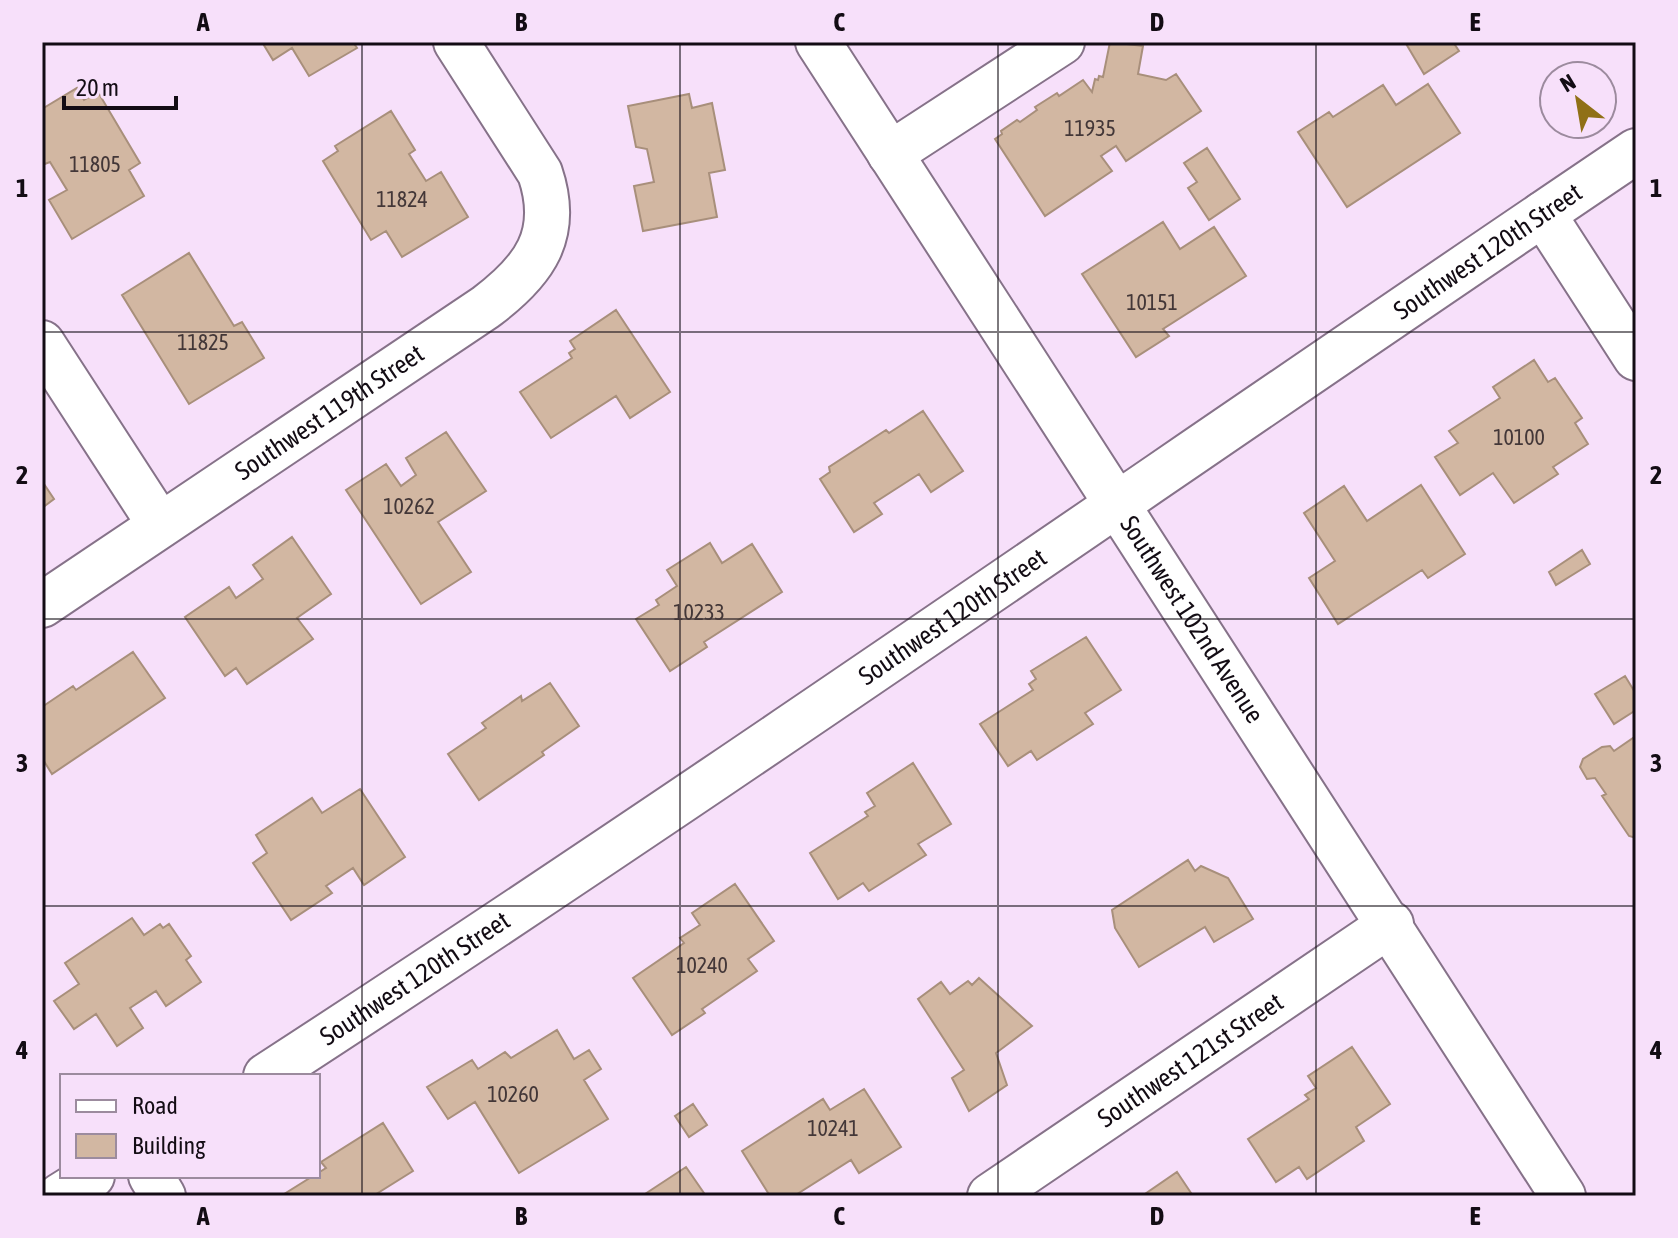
<svg xmlns="http://www.w3.org/2000/svg" width="1678" height="1238" font-family="'Asap Condensed',sans-serif">
<rect width="100%" height="100%" fill="#f7e0fa"/>
<path fill="#d2b7a2" stroke="#a88f7b" stroke-width="2" d="M 262,42 L 353,42 L 357,48 L 309,76 L 292,48 L 273,60 Z
M 1110,42 L 1143,46 L 1138,74 L 1166,80 L 1176,74 L 1201,111 L 1126,161 L 1116,146 L 1101,156 L 1112,171 L 1045,216 L 995,139 L 1002,134 L 1001,131 L 1017,120 L 1020,122 L 1037,110 L 1035,107 L 1057,93 L 1059,96 L 1083,80 L 1092,92 L 1095,79 L 1098,80 L 1099,76 L 1103,77 Z
M 1405,42 L 1453,42 L 1459,51 L 1424,74 Z
M 1428,84 L 1460,133 L 1347,207 L 1298,132 L 1329,112 L 1333,117 L 1383,85 L 1396,105 Z
M 77,88 L 84,100 L 98,92 L 140,163 L 129,170 L 144,196 L 72,239 L 49,200 L 67,190 L 50,162 L 42,165 L 42,109 Z
M 689,94 L 692,108 L 712,103 L 725,170 L 709,173 L 717,217 L 643,231 L 634,186 L 654,182 L 647,149 L 636,147 L 628,106 Z
M 391,111 L 415,150 L 409,154 L 426,181 L 441,172 L 468,217 L 402,257 L 386,231 L 371,240 L 323,161 L 338,151 L 335,146 Z
M 1207,148 L 1240,199 L 1209,220 L 1188,188 L 1197,182 L 1184,163 Z
M 1163,222 L 1180,249 L 1214,227 L 1246,276 L 1163,329 L 1169,336 L 1136,357 L 1082,274 Z
M 189,253 L 234,326 L 242,322 L 264,358 L 189,404 L 122,295 Z
M 616,310 L 670,392 L 630,418 L 616,396 L 551,438 L 520,392 L 572,358 L 569,353 L 575,349 L 570,341 Z
M 1534,360 L 1548,382 L 1555,378 L 1582,418 L 1575,423 L 1588,444 L 1553,467 L 1558,474 L 1514,503 L 1493,473 L 1460,495 L 1435,457 L 1458,443 L 1449,431 L 1500,398 L 1493,387 Z
M 923,411 L 963,471 L 931,492 L 919,474 L 874,503 L 882,514 L 854,532 L 820,479 L 830,472 L 829,467 L 886,430 L 889,433 Z
M 446,432 L 486,491 L 438,522 L 471,572 L 421,604 L 346,490 L 386,464 L 401,486 L 416,475 L 406,458 Z
M 42,481 L 54,499 L 42,508 Z
M 1421,485 L 1465,554 L 1428,578 L 1422,570 L 1338,624 L 1309,578 L 1335,561 L 1304,513 L 1344,486 L 1367,521 Z
M 292,537 L 331,594 L 297,618 L 313,639 L 247,684 L 236,668 L 225,676 L 185,617 L 229,587 L 236,598 L 263,579 L 253,565 Z
M 710,543 L 722,563 L 752,544 L 782,592 L 704,642 L 707,647 L 670,671 L 636,619 L 659,605 L 656,600 L 677,586 L 667,570 Z
M 1582,550 L 1590,564 L 1556,585 L 1549,572 Z
M 1086,637 L 1121,690 L 1085,713 L 1093,724 L 1037,760 L 1031,751 L 1008,766 L 980,724 L 1033,690 L 1029,684 L 1036,679 L 1031,671 Z
M 133,652 L 165,698 L 52,774 L 42,758 L 42,707 L 73,686 L 76,690 Z
M 1625,676 L 1636,694 L 1636,710 L 1614,724 L 1595,694 Z
M 550,683 L 579,726 L 542,752 L 544,755 L 479,800 L 448,754 L 486,728 L 482,723 L 521,696 L 522,701 Z
M 1636,736 L 1636,838 L 1629,836 L 1602,796 L 1606,794 L 1595,778 L 1587,779 L 1580,767 L 1583,759 L 1602,747 L 1610,746 L 1614,751 Z
M 913,763 L 951,824 L 918,844 L 926,855 L 869,891 L 863,883 L 838,899 L 810,853 L 868,816 L 865,812 L 875,806 L 867,793 Z
M 360,789 L 405,857 L 364,885 L 353,868 L 326,886 L 332,893 L 291,920 L 253,863 L 267,853 L 256,835 L 312,798 L 322,813 Z
M 1188,860 L 1195,871 L 1201,866 L 1228,878 L 1253,919 L 1214,942 L 1205,927 L 1139,967 L 1115,928 L 1112,910 Z
M 735,884 L 774,941 L 748,959 L 757,971 L 702,1009 L 705,1013 L 672,1035 L 633,978 L 684,943 L 680,938 L 700,925 L 692,913 Z
M 132,918 L 144,935 L 160,924 L 163,928 L 169,924 L 191,956 L 186,960 L 201,982 L 166,1006 L 156,991 L 130,1008 L 143,1028 L 117,1046 L 96,1014 L 74,1029 L 54,1001 L 79,984 L 65,963 Z
M 979,978 L 1032,1026 L 996,1053 L 1007,1085 L 969,1111 L 952,1078 L 964,1070 L 918,999 L 941,982 L 950,994 L 968,981 L 972,985 Z
M 557,1030 L 574,1059 L 589,1050 L 601,1069 L 584,1080 L 608,1119 L 519,1173 L 475,1102 L 448,1119 L 427,1087 L 472,1060 L 478,1069 L 505,1052 L 511,1058 Z
M 1352,1047 L 1390,1104 L 1356,1127 L 1364,1141 L 1307,1179 L 1299,1167 L 1276,1182 L 1248,1139 L 1309,1099 L 1305,1095 L 1316,1088 L 1308,1076 Z
M 864,1089 L 901,1147 L 859,1173 L 851,1160 L 794,1196 L 770,1196 L 742,1151 L 823,1099 L 830,1110 Z
M 693,1104 L 707,1125 L 689,1137 L 675,1116 Z
M 383,1123 L 413,1171 L 373,1196 L 281,1196 L 313,1176 L 318,1176 L 318,1173 L 326,1168 L 321,1162 Z
M 686,1167 L 706,1196 L 642,1196 Z
M 1177,1172 L 1193,1196 L 1142,1196 Z"/>
<g fill="none" stroke-linecap="round" stroke-linejoin="round">
<g stroke="#867289" stroke-width="48">
<g id="minor">
<path id="s1" d="M 818,42 C 1066,427 1318,810 1563,1196"/>
<path d="M 890,154 L 1062,42"/>
<path d="M 1543,214 L 1636,358"/>
<path d="M 42,343 L 160,525"/>
<path id="s2" d="M 42,605 L 486,307 C 534,271 561,235 540,173 L 456,42"/>
<path id="s3" d="M 266,1076 C 728,776 1179,459 1636,151"/>
<path d="M 151,1176 L 163,1196"/>
<path d="M 60,1196 L 92,1176"/>
<path id="s4" d="M 990,1196 L 1391,924"/>
</g>
</g>
<use href="#minor" stroke="#fff" stroke-width="44"/>
</g>
<path fill="none" stroke="#130c14" stroke-width="2" stroke-opacity="0.55" d="M 362,42 L 362,1196M 680,42 L 680,1196M 998,42 L 998,1196M 1316,42 L 1316,1196M 42,332 L 1636,332M 42,619 L 1636,619M 42,906 L 1636,906"/>
<g text-anchor="middle" dominant-baseline="central" stroke-width="8" stroke-linejoin="round" paint-order="stroke">
<g font-size="22" fill="#433738">
<text x="1090" y="128">11935</text>
<text x="95" y="164">11805</text>
<text x="402" y="199">11824</text>
<text x="1152" y="302">10151</text>
<text x="203" y="342">11825</text>
<text x="1519" y="437">10100</text>
<text x="409" y="506">10262</text>
<text x="699" y="612">10233</text>
<text x="702" y="965">10240</text>
<text x="513" y="1094">10260</text>
<text x="833" y="1128">10241</text>
</g>
<g font-size="26" fill="#130c14" stroke="#f7e0fa">
<text stroke="none"><textPath href="#s3" startOffset="1474">Southwest 120th Street</textPath></text>
<text stroke="none"><textPath href="#s2" startOffset="346">Southwest 119th Street</textPath></text>
<text stroke="none"><textPath href="#s3" startOffset="826">Southwest 120th Street</textPath></text>
<text stroke="none"><textPath href="#s1" startOffset="688">Southwest 102nd Avenue</textPath></text>
<text stroke="none"><textPath href="#s3" startOffset="178">Southwest 120th Street</textPath></text>
<text stroke="none"><textPath href="#s4" startOffset="242">Southwest 121st Street</textPath></text>
</g>
</g>
<rect width="1678" height="1238" fill="none" stroke="#f7e0fa" stroke-width="88"/>
<rect x="60" y="1074" width="260" height="104" fill="#f7e0fa" stroke="#9c8b9e" stroke-width="2"/>
<rect x="76" y="1100" width="40" height="12" fill="#ffffff" stroke="#9c8b9e" stroke-width="2"/>
<text x="132" y="1114" font-size="24" fill="#130c14">Road</text>
<rect x="76" y="1134" width="40" height="24" fill="#d2b7a2" stroke="#9c8b9e" stroke-width="2"/>
<text x="132" y="1154" font-size="24" fill="#130c14">Building</text>
<g transform="translate(1578 100) rotate(329)"><circle r="38" fill="#f7e0fa" stroke="#9c8b9e" stroke-width="2"/>
<path d="M0-6L14 30L0 20L-14 30Z" fill="#907016"/>
<text y="-12" font-size="22" font-weight="bold" text-anchor="middle" fill="#130c14">N</text>
</g>
<path d="M64 96v12h112v-12" fill="none" stroke="#130c14" stroke-width="4"/>
<text x="76" y="96" font-size="24" fill="#130c14" stroke="#f7e0fa" stroke-width="6" paint-order="stroke">20 m</text>
<rect x="44" y="44" width="1590" height="1150" fill="none" stroke="#130c14" stroke-width="3"/>
<g font-size="26" text-anchor="middle" font-weight="bold" fill="#130c14">
<text x="203" y="31">A</text>
<text x="521" y="31">B</text>
<text x="839" y="31">C</text>
<text x="1157" y="31">D</text>
<text x="1475" y="31">E</text>
<text x="22" y="197">1</text>
<text x="1656" y="197">1</text>
<text x="22" y="484">2</text>
<text x="1656" y="484">2</text>
<text x="22" y="772">3</text>
<text x="1656" y="772">3</text>
<text x="22" y="1059">4</text>
<text x="1656" y="1059">4</text>
<text x="203" y="1225">A</text>
<text x="521" y="1225">B</text>
<text x="839" y="1225">C</text>
<text x="1157" y="1225">D</text>
<text x="1475" y="1225">E</text>
</g>
</svg>
